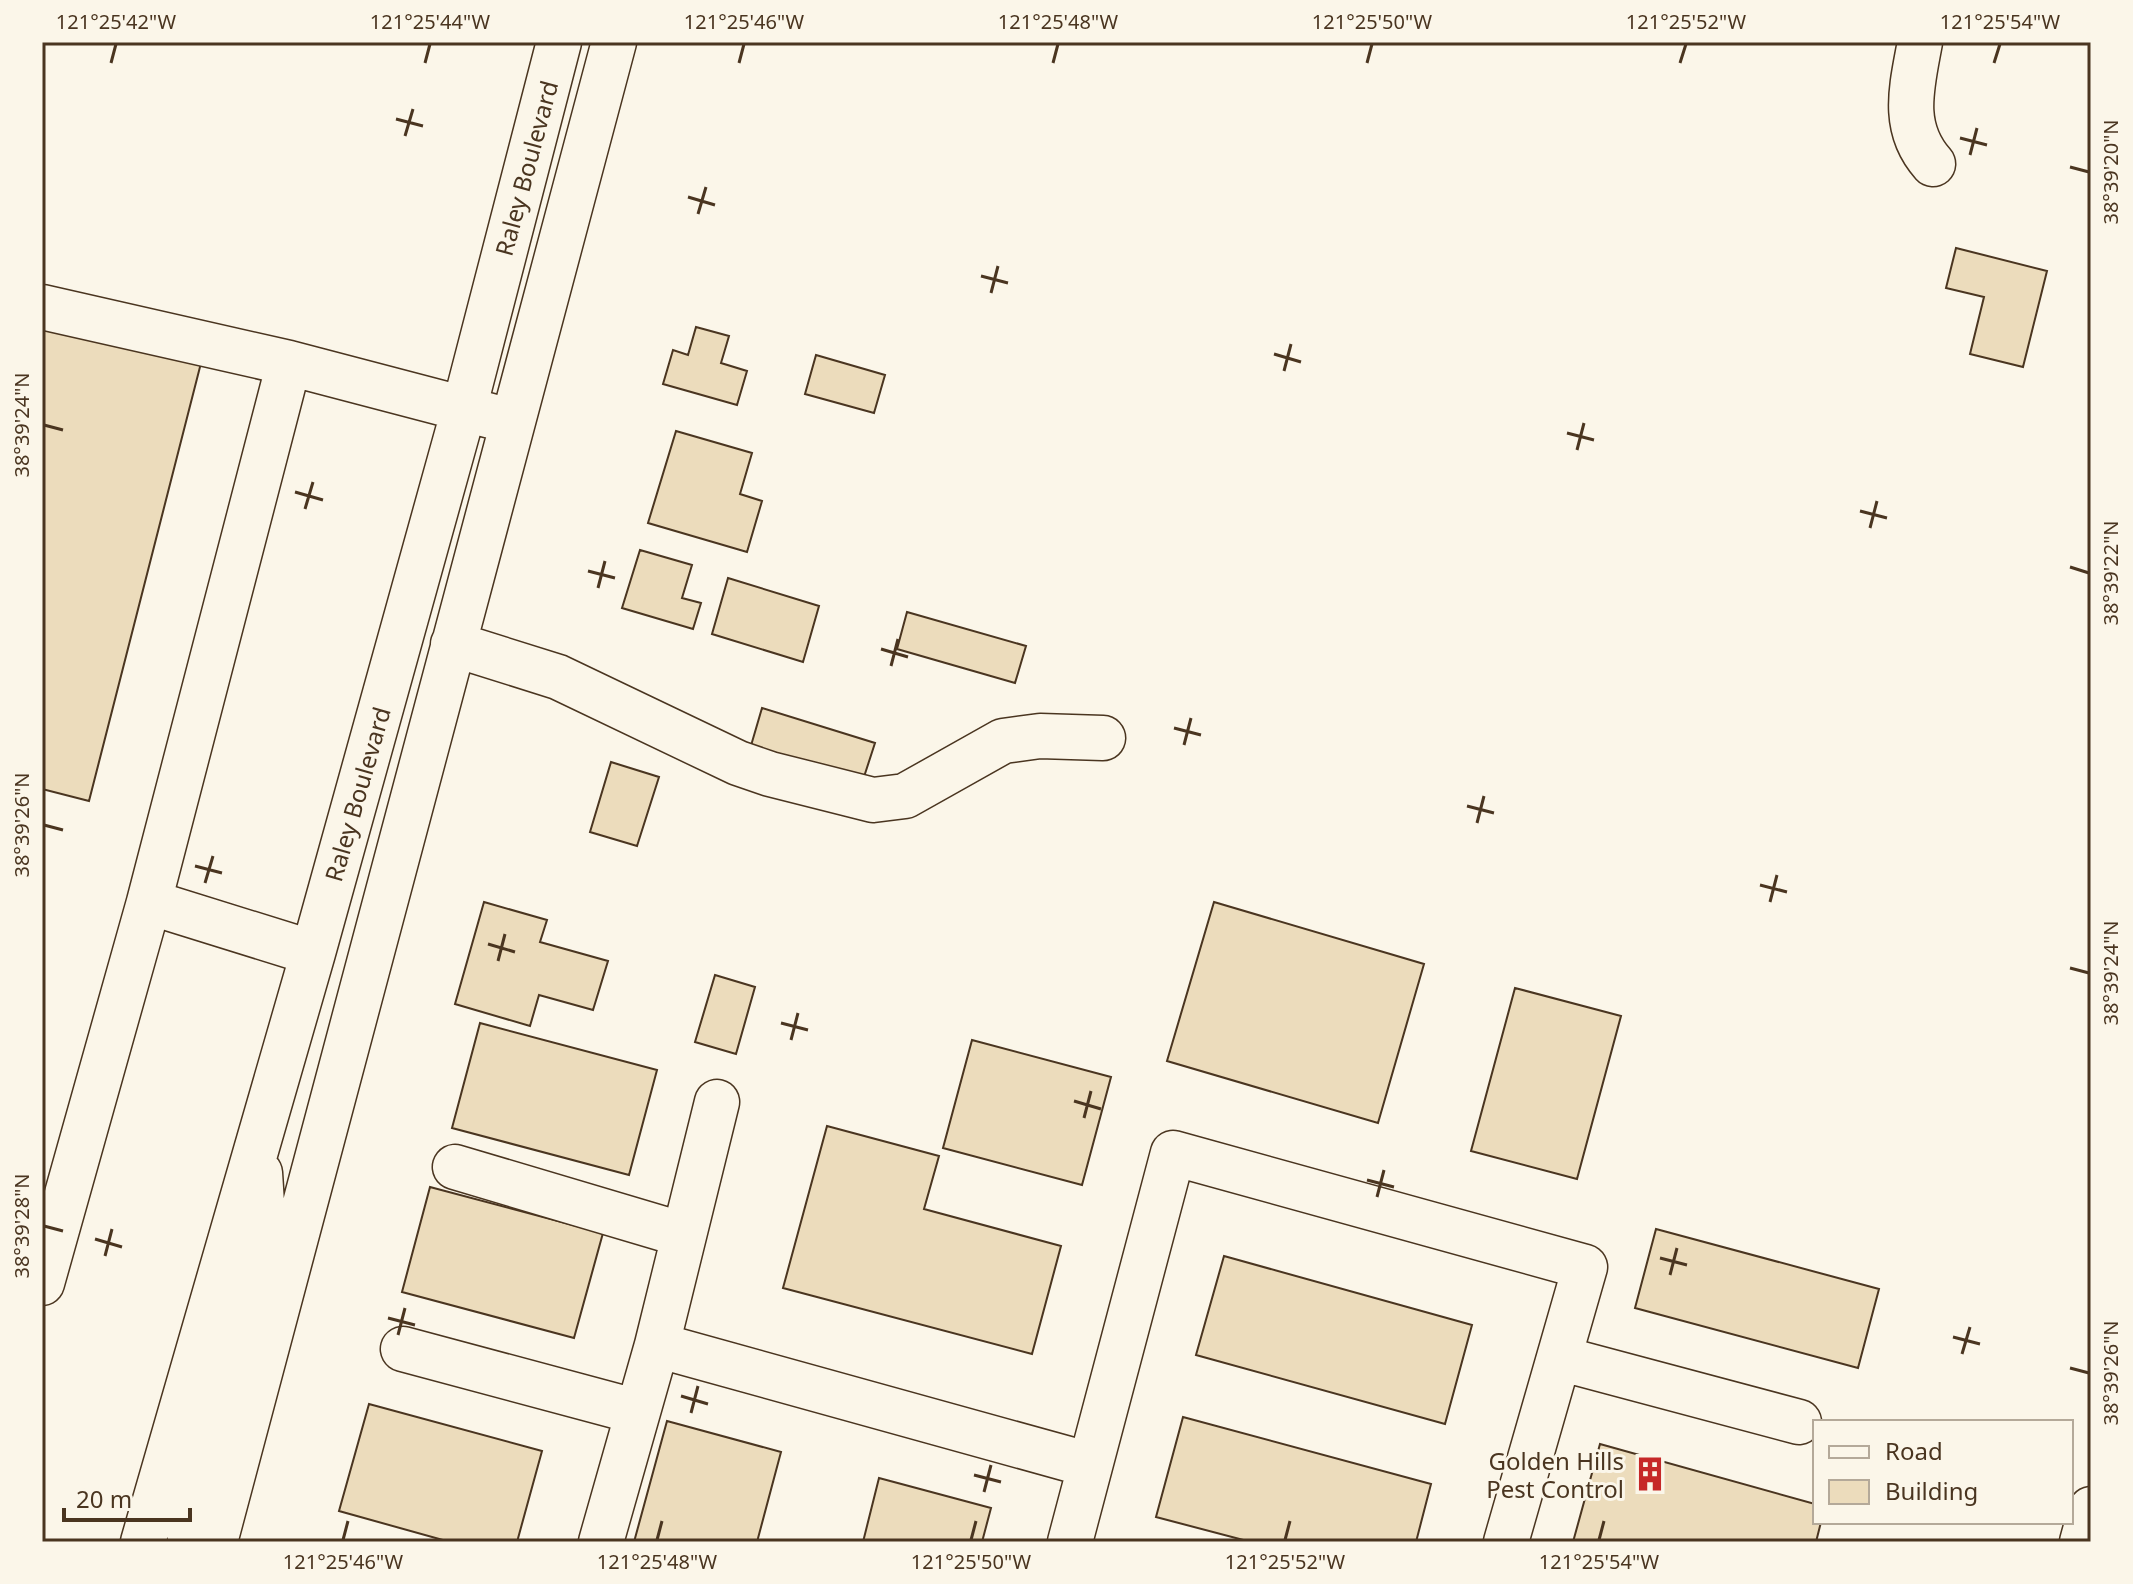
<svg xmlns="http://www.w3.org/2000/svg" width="2133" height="1584" font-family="'Noto Sans',sans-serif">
<rect width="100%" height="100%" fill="#fbf6e9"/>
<path fill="#ecdcbc" stroke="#4a3520" stroke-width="2" d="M 1956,248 L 2047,271 L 2023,367 L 1970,354 L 1984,297 L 1946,288 Z
M 42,323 L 201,363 L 89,801 L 42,789 Z
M 696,327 L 729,336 L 721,363 L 747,371 L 737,405 L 663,384 L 673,350 L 688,355 Z
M 816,355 L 885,375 L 874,413 L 805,394 Z
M 676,431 L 752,453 L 740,494 L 762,501 L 747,552 L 648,523 Z
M 640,550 L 692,565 L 682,598 L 701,603 L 693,629 L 622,608 Z
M 728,578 L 819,606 L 803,662 L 712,634 Z
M 907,612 L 1026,646 L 1015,683 L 897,649 Z
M 762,708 L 875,743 L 862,783 L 750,749 Z
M 611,762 L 659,777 L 637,846 L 590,832 Z
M 484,902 L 547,920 L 540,942 L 608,961 L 593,1010 L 539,995 L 530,1026 L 455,1004 Z
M 1214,902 L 1424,964 L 1378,1123 L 1167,1061 Z
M 715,975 L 755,987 L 736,1054 L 695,1042 Z
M 1515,988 L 1621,1016 L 1577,1179 L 1471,1151 Z
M 480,1023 L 657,1070 L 629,1175 L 452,1128 Z
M 972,1040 L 1111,1077 L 1082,1185 L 943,1148 Z
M 827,1126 L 939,1156 L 924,1209 L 1061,1246 L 1032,1354 L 783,1288 Z
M 430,1187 L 603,1233 L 574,1338 L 402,1292 Z
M 1656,1229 L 1879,1289 L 1858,1368 L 1635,1308 Z
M 1224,1256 L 1472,1325 L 1445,1424 L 1196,1355 Z
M 369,1404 L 542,1451 L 517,1542 L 450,1542 L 339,1511 Z
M 1183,1417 L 1431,1484 L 1416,1542 L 1251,1542 L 1156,1517 Z
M 667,1421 L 781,1452 L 757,1542 L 634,1542 Z
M 1600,1444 L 1815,1504 L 1815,1522 L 1821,1522 L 1816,1542 L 1573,1542 Z
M 879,1478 L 991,1508 L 982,1542 L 863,1542 Z"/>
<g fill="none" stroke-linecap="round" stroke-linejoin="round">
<g stroke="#4a3520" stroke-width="47">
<path id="minor" d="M 1920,42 C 1912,86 1900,127 1933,164
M 42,307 L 289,363
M 453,644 L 558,677 L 738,763 L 770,774 L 873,800 L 905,796 L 1003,741 L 1040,736 L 1103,738
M 313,953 L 149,902 L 289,363 L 491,416
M 717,1102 L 657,1345 L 1090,1465
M 455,1167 L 684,1235
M 42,1283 L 149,902
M 403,1349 L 638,1412
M 1559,1358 L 1799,1422
M 143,1542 L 313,953 L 464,409 L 559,42
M 191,1542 L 189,1533 L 191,1504 L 264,1235 L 260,1173
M 215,1542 L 614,42
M 601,1542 L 657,1345
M 1070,1542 L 1173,1153 L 1585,1267 L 1506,1542
M 2082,1542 L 2091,1509"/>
</g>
<use href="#minor" stroke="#fbf6e9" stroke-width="44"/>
</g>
<path fill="none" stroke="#4a3520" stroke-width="3" d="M 111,63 L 116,44M 425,63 L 430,44M 739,63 L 744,44M 1053,63 L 1058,44M 1367,63 L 1372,44M 1680,63 L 1686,44M 1994,63 L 2000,44M 396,119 L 423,126M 405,136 L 413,109M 1960,138 L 1987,145M 1970,155 L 1977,128M 2070,167 L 2089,172M 688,197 L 715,205M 698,214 L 706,187M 981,276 L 1008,283M 991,293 L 998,266M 1274,354 L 1301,362M 1284,371 L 1291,344M 44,425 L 63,430M 1567,433 L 1594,440M 1577,450 L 1584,423M 295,492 L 323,500M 305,509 L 313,482M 1860,511 L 1887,518M 1870,528 L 1877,501M 2070,567 L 2089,573M 588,571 L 615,578M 598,588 L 605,561M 881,649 L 908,657M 891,666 L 898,639M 1174,728 L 1201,735M 1184,745 L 1191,718M 1467,806 L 1494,813M 1477,823 L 1484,796M 44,825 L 63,830M 195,866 L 222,873M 205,883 L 213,856M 1760,885 L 1787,892M 1770,902 L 1777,875M 488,944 L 515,952M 498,961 L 505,934M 2070,968 L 2089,973M 781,1023 L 808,1030M 791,1040 L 798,1013M 1074,1101 L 1101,1109M 1084,1118 L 1091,1091M 1367,1180 L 1394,1187M 1377,1197 L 1384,1170M 44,1226 L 63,1231M 95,1239 L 122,1247M 105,1256 L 112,1229M 1660,1258 L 1687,1265M 1670,1275 L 1677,1248M 388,1318 L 415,1325M 398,1335 L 405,1308M 1953,1337 L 1980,1344M 1962,1354 L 1970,1327M 2070,1368 L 2089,1373M 681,1396 L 708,1404M 691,1413 L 698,1386M 974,1475 L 1001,1482M 984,1492 L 991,1465M 343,1540 L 348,1521M 657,1540 L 662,1521M 971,1540 L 976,1521M 1285,1540 L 1290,1521M 1599,1540 L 1604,1521"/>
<defs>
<g id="building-bare" transform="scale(2.76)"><path d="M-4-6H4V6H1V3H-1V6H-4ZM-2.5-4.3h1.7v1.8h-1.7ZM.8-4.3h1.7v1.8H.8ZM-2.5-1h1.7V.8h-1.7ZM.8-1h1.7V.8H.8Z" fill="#c62828" stroke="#fbf6e9" stroke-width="2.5" paint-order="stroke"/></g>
</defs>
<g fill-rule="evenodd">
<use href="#building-bare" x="1650" y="1474"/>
</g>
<g text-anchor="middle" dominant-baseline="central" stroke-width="6" stroke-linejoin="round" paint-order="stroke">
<g font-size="24" fill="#4a3520" stroke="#fbf6e9">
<text transform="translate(526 168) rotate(-75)">Raley Boulevard</text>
<text transform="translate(357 794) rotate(-74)">Raley Boulevard</text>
</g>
<g font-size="24" fill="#4a3520" stroke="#fbf6e9" text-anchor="end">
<text x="1624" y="1460">Golden Hills<tspan x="1624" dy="28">Pest Control</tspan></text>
</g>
</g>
<rect width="2133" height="1584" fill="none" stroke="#fbf6e9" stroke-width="88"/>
<rect x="1813" y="1420" width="260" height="104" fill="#fbf6e9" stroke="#b4a999" stroke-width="2"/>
<rect x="1829" y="1446" width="40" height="12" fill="#fbf6e9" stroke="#b4a999" stroke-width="2"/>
<text x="1885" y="1460" font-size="24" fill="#4a3520">Road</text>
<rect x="1829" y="1480" width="40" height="24" fill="#ecdcbc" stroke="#b4a999" stroke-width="2"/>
<text x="1885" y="1500" font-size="24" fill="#4a3520">Building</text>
<path d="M64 1508v12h126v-12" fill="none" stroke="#4a3520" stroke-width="4"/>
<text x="76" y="1508" font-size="24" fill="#4a3520" stroke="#fbf6e9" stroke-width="6" paint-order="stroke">20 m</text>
<rect x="44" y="44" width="2045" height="1496" fill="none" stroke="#4a3520" stroke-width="3"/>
<g font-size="20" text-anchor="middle" fill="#4a3520">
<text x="116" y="29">121°25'42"W</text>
<text x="430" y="29">121°25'44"W</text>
<text x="744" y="29">121°25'46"W</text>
<text x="1058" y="29">121°25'48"W</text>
<text x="1372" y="29">121°25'50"W</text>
<text x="1686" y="29">121°25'52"W</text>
<text x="2000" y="29">121°25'54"W</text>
<text transform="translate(2111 172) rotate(-90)" y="7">38°39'20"N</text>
<text transform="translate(22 425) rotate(-90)" y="7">38°39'24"N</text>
<text transform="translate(2111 573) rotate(-90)" y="7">38°39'22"N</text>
<text transform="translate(22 825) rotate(-90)" y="7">38°39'26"N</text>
<text transform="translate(2111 973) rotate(-90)" y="7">38°39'24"N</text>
<text transform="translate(22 1226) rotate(-90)" y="7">38°39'28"N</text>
<text transform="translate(2111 1373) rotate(-90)" y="7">38°39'26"N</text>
<text x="343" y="1569">121°25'46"W</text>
<text x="657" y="1569">121°25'48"W</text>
<text x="971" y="1569">121°25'50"W</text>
<text x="1285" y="1569">121°25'52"W</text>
<text x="1599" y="1569">121°25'54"W</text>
</g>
</svg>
